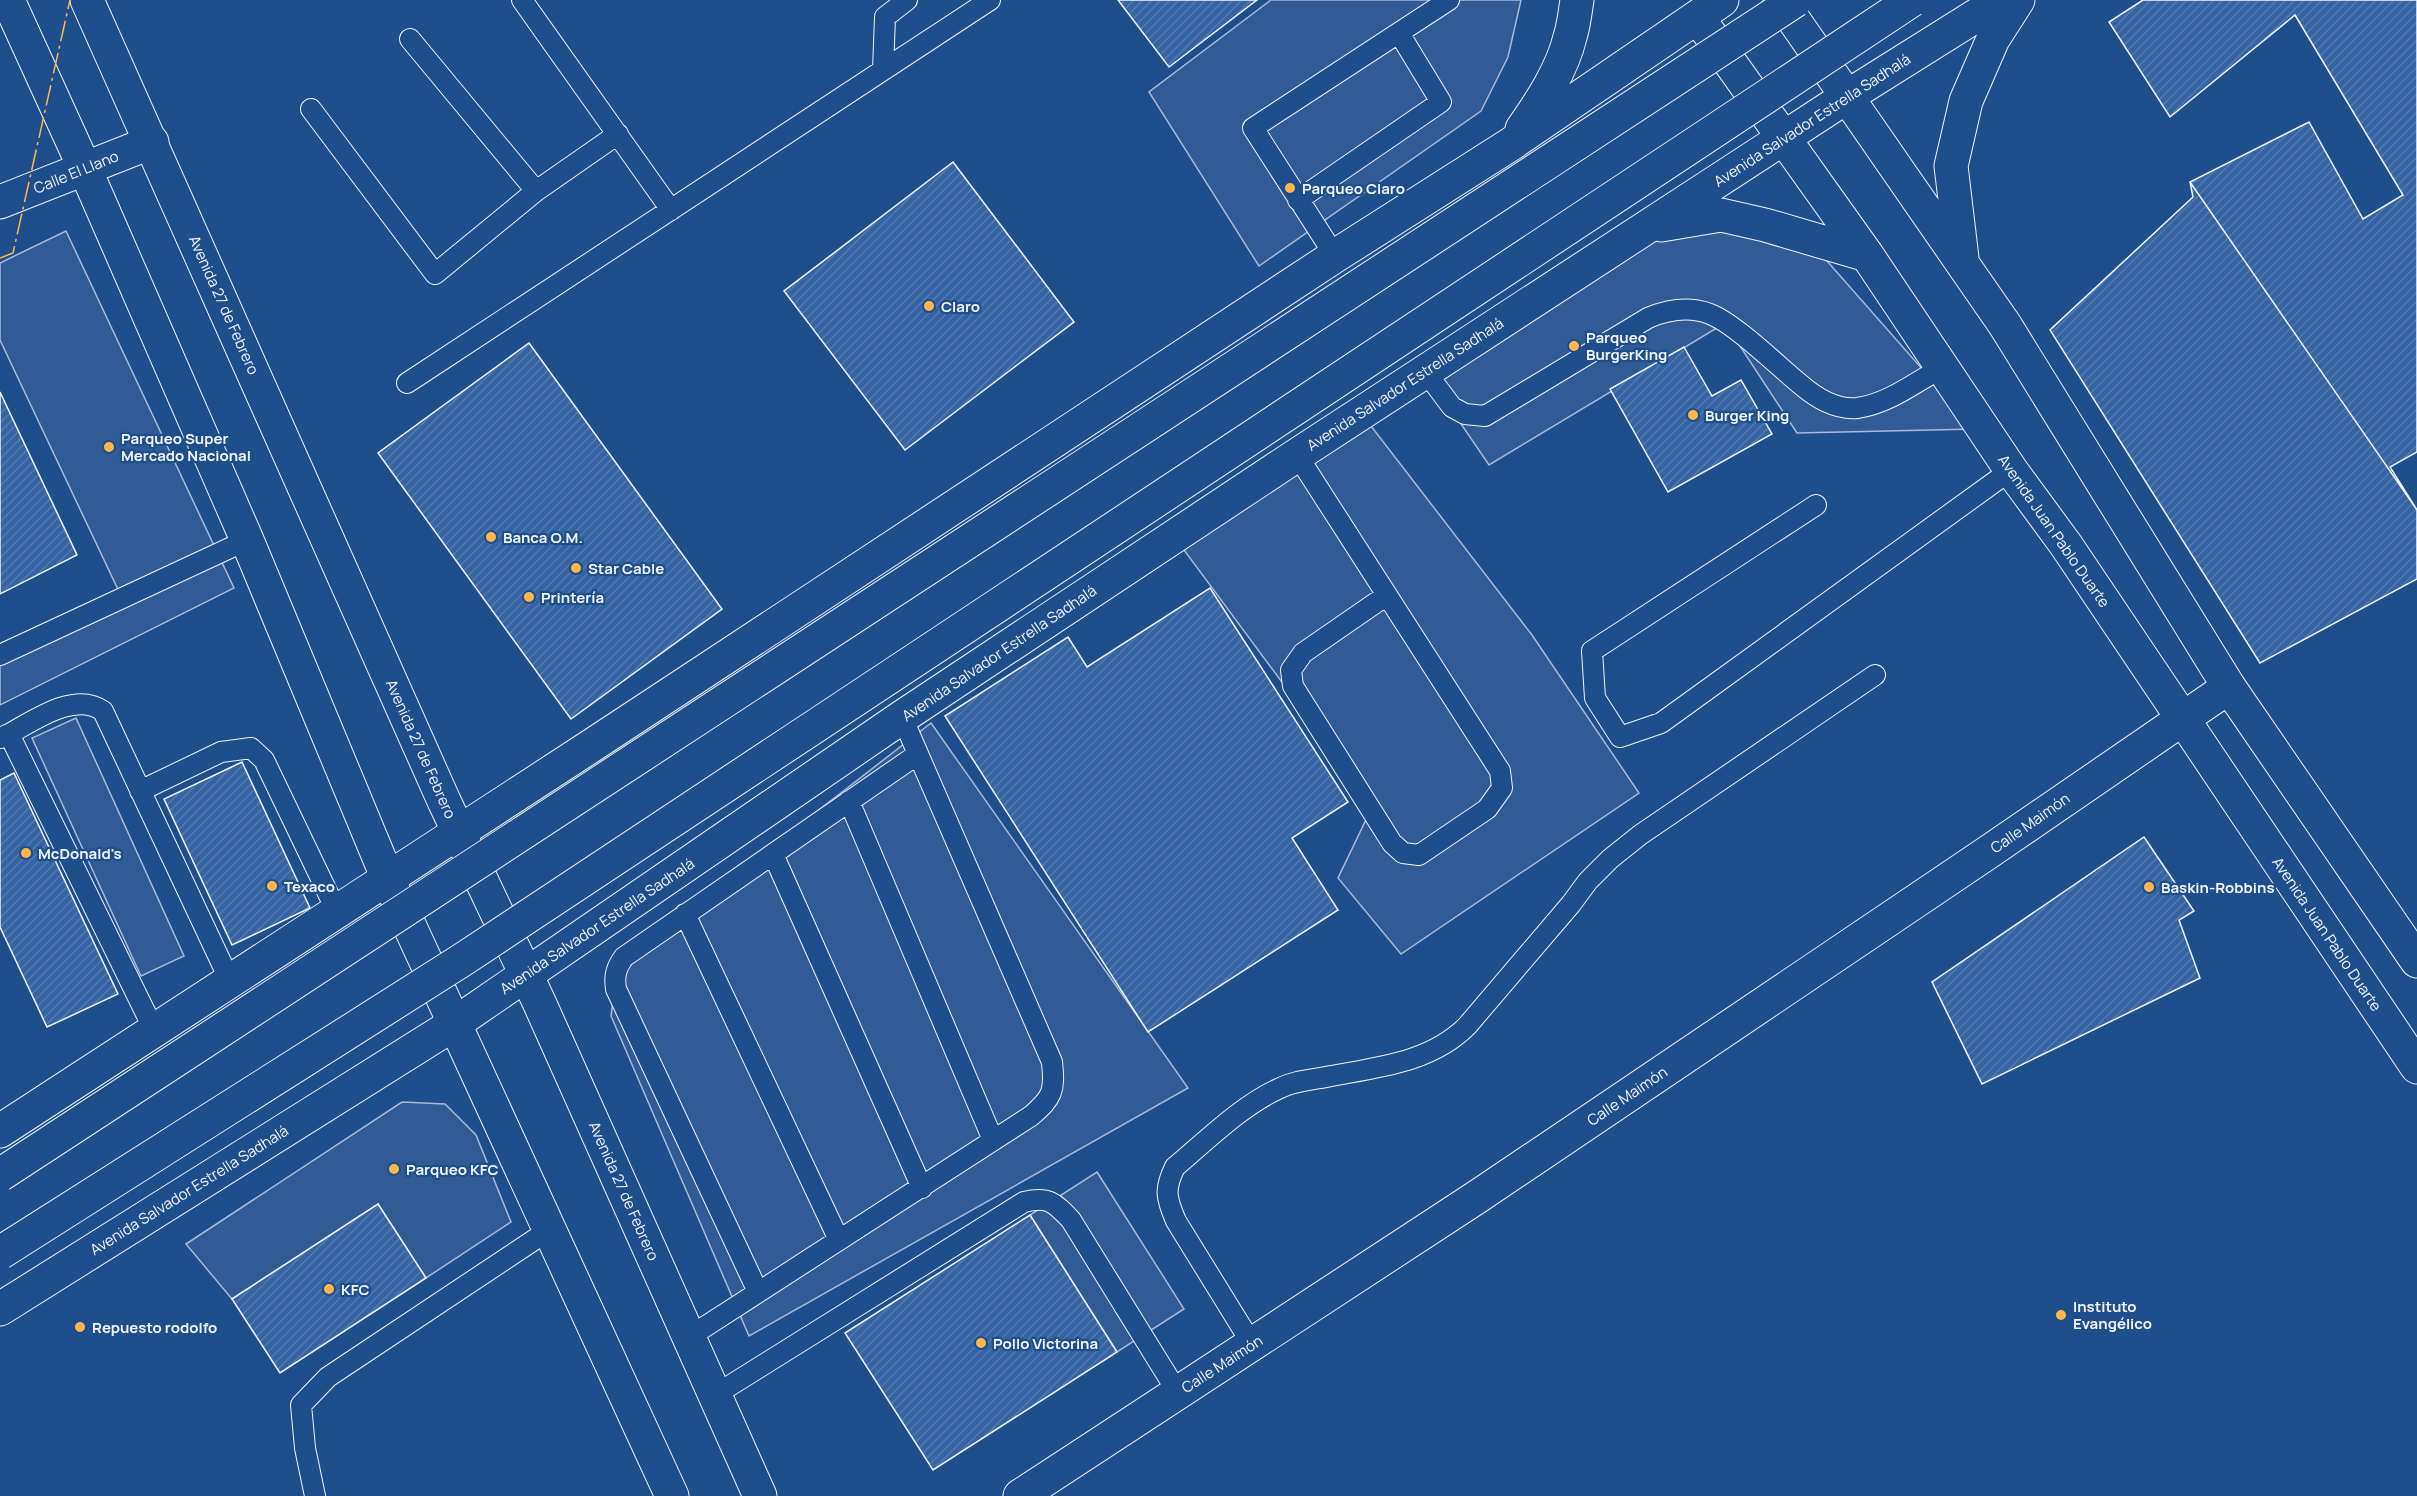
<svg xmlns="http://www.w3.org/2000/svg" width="2417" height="1496" font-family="Manrope,sans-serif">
<defs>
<pattern id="building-hatch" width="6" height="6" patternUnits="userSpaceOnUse" patternTransform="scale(1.5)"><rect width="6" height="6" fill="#3563a3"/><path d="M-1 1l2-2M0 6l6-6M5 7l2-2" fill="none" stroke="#537ab1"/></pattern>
</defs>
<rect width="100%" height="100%" fill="#1f4e8c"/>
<path fill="#305b95" stroke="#a8bbd7" stroke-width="1.5" d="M 1271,0 L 1521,0 L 1508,57 L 1481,111 L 1259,266 L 1149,92 Z
M 1644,228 L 1805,236 L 1975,429 L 1797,433 L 1725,323 L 1489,465 L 1425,371 Z
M 66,231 L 234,588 L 0,705 L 0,656 L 122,598 L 0,340 L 0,263 Z
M 1361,413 L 1532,635 L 1639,793 L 1401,954 L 1338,878 L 1373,805 L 1184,550 Z
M 76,718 L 184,956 L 141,976 L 32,738 Z
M 931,723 L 1188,1088 L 749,1336 L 611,1016 L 618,966 Z
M 402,1102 L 445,1104 L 476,1135 L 511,1222 L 426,1278 L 378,1204 L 232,1299 L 186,1244 Z
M 1097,1172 L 1184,1309 L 1117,1352 L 1030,1215 Z"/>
<path fill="url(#building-hatch)" stroke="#f2f6ff" stroke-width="1.5" d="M 1118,0 L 1257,0 L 1169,67 Z
M 2143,0 L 2417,0 L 2417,452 L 2390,467 L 2417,510 L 2190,182 L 2309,122 L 2363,219 L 2403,195 L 2295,15 L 2170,117 L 2109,22 Z
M 953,162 L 1074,322 L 905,450 L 784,291 Z
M 2190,182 L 2417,510 L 2417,579 L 2260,663 L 2050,330 L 2193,197 Z
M 529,343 L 722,609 L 571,719 L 378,453 Z
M 1684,347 L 1712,396 L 1741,380 L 1772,434 L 1668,492 L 1610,389 Z
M 0,392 L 77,555 L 0,594 Z
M 1210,588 L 1348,802 L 1292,838 L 1338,910 L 1148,1032 L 945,716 L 1068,637 L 1087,667 Z
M 242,762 L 310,908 L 232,945 L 164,799 Z
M 14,773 L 118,994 L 47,1027 L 0,927 L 0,780 Z
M 2144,837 L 2194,911 L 2179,920 L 2200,978 L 1982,1084 L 1932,982 Z
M 378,1204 L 426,1278 L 280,1373 L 232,1299 Z
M 1030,1215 L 1117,1352 L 933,1470 L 845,1333 Z"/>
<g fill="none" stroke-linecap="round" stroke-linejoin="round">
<g stroke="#f2f6ff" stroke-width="22">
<path id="lane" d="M 522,0 L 671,210
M 410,39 L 536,191
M 883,70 L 885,17 L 907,0
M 311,109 L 435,274 L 536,191 L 618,134
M 1298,200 L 1441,102 L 1399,33
M 1335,256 L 1253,128 L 1449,0
M 1425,371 L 1452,407 L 1465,414 L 1485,416 L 1648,318 C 1667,310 1689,306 1710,314 C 1734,323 1778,366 1800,384 C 1815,397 1836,410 1857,408 C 1888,404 1916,382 1943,367
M 407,383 L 990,0
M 1297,455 L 1500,771 L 1502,788 L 1487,809 L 1419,855 L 1403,853 L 1392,843 L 1293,686 L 1291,670 L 1303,653 L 1387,595
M 1816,505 L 1592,651 L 1595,698 L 1620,737 L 1661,723 L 2011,470
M 0,655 L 247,540
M 9,734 C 35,720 75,691 103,711 L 230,981
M 0,738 L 9,734 L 154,1030
M 140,791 L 221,752 L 251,748 L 264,760 L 337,912
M 849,801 L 993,1140
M 773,854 L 922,1188
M 685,914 L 839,1240
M 758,1292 L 616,989 C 614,976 616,968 624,957 L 918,754
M 689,1337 L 1031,1116 C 1053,1097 1055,1091 1052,1062 L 902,717
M 1252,1344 L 1176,1221 C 1166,1198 1164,1189 1175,1167 C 1206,1141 1241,1106 1278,1089 C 1295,1080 1313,1080 1331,1076 C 1380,1067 1431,1062 1467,1026 L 1571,904 L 1588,881 L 1610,859 L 1640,835 L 1875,675
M 715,1395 L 1024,1202 C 1048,1196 1054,1202 1071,1220 L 1178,1393
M 315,1496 L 305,1448 L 301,1405 L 328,1377 L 549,1230"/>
</g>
<g stroke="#f2f6ff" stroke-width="35">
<path id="street" d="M 0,202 L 152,142
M 1020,1496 L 1477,1197 L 1990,851 L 2229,687"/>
</g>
<g stroke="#f2f6ff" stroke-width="35">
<path id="primary" d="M 8,0 L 85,169 L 247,540 L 388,879 L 672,1496
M 87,0 L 444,801 L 539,1002 L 760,1496
M 1780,0 L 2005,325 L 2229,687 L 2417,961
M 1704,26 L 1867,255 L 2011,470 L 2066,545 L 2417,1067
M 1522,129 C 1541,102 1562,70 1570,37 C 1574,25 1575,12 1577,0
M 1661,225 L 1721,215 L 1765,225 L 1867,255
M 1962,258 L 1951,166 L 1966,101 L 1993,39 L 2018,0
M 0,1131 L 591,746 L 1335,256 L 1511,144 L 1722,0
M 0,1309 L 454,1024 L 902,717 L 1297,455 L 1848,96 L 2001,0"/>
</g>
<use href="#lane" stroke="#1f4e8c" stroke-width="20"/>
<use href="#street" stroke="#1f4e8c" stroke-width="33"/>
<use href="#primary" stroke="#1f4e8c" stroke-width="33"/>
<g stroke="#f2f6ff" stroke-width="35" stroke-linecap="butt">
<path id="highway-bridge" d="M 0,1175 L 1796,0
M 0,1253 L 462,960 L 1912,0"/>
</g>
<use href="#highway-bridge" stroke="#1f4e8c" stroke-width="33"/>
<path stroke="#ffb74d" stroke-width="1.5" stroke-dasharray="21 4.5 3 4.5" stroke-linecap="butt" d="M 0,258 L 13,253 L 70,0"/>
</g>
<g fill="#ffb74d" stroke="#1f4e8c" stroke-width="2">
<circle cx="1290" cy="188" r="6"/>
<circle cx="929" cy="306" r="6"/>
<circle cx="1574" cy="346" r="6"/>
<circle cx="1693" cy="415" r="6"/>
<circle cx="109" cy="447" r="6"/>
<circle cx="491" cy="537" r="6"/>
<circle cx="576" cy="568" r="6"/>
<circle cx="529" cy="597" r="6"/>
<circle cx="26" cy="853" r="6"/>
<circle cx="272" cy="886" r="6"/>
<circle cx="2149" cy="887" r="6"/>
<circle cx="394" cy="1169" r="6"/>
<circle cx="329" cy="1289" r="6"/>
<circle cx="2061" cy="1315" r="6"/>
<circle cx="80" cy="1327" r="6"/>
<circle cx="981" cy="1343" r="6"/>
</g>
<g text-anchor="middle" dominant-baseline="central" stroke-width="4.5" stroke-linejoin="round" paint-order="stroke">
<g font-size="15" fill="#f2f6ff" stroke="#1f4e8c">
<text transform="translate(1812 120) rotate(-33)">Avenida Salvador Estrella Sadhalá</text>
<text transform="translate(76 172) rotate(-22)">Calle El Llano</text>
<text transform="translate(224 305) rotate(66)">Avenida 27 de Febrero</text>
<text transform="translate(1405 384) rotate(-33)">Avenida Salvador Estrella Sadhalá</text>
<text transform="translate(2054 531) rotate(55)">Avenida Juan Pablo Duarte</text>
<text transform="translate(999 653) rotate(-34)">Avenida Salvador Estrella Sadhalá</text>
<text transform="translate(421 749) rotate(66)">Avenida 27 de Febrero</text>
<text transform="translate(2030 823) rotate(-35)">Calle Maimón</text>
<text transform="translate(597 926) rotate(-34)">Avenida Salvador Estrella Sadhalá</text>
<text transform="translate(2327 934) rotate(56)">Avenida Juan Pablo Duarte</text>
<text transform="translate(1627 1096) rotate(-34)">Calle Maimón</text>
<text transform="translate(189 1190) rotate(-32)">Avenida Salvador Estrella Sadhalá</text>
<text transform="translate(624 1191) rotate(66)">Avenida 27 de Febrero</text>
<text transform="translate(1222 1364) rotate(-33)">Calle Maimón</text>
</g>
<g font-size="15" font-weight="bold" fill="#f2f6ff" stroke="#1f4e8c" text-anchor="start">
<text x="1302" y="188">Parqueo Claro</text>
<text x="941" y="306">Claro</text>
<text x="1586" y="337">Parqueo<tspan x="1586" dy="17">BurgerKing</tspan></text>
<text x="1705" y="415">Burger King</text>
<text x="121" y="438">Parqueo Super<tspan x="121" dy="17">Mercado Nacional</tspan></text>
<text x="503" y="537">Banca O.M.</text>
<text x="588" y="568">Star Cable</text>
<text x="541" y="597">Printería</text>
<text x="38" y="853">McDonald's</text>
<text x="284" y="886">Texaco</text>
<text x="2161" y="887">Baskin-Robbins</text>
<text x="406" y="1169">Parqueo KFC</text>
<text x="341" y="1289">KFC</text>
<text x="2073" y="1306">Instituto<tspan x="2073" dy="17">Evangélico</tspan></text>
<text x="92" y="1327">Repuesto rodolfo</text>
<text x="993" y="1343">Pollo Victorina</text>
</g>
</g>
</svg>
